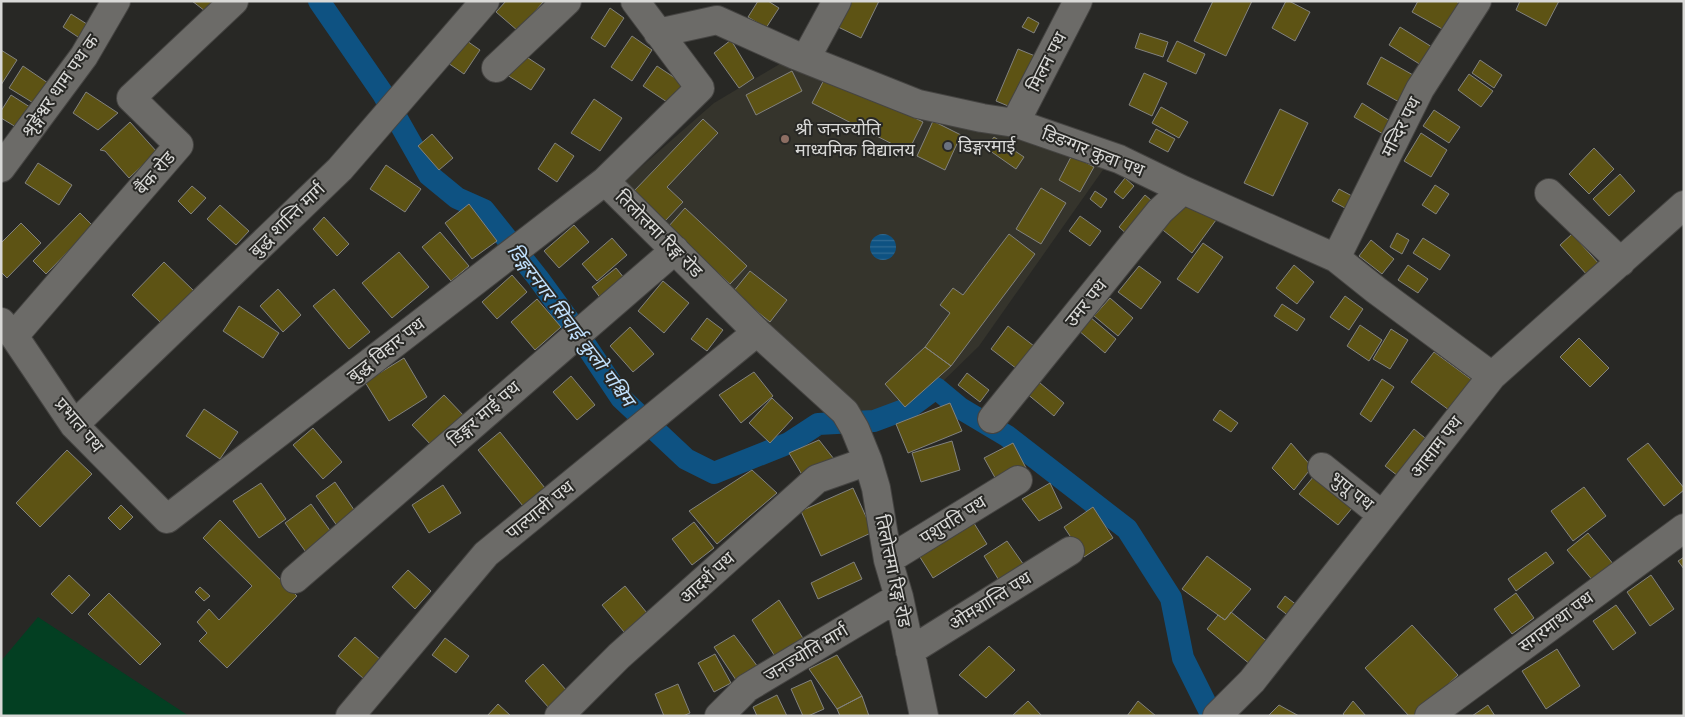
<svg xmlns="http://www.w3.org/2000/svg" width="1685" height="717" font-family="'DM Sans','Noto Sans Devanagari',sans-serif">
<defs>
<pattern id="water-rules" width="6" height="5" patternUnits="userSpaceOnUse" patternTransform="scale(1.25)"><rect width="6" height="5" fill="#0e5282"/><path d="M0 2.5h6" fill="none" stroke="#306a93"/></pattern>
</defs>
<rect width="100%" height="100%" fill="#282825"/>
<path fill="#35342c" d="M 795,55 L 1112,157 L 979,346 L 936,388 L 909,408 L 874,421 L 675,250 L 634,209 L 625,181 L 714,103 Z"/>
<path fill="#033f22" d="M 38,617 L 189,716 L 1,716 L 1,661 Z"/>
<path fill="url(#water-rules)" d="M870 247a13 13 0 1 1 26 0a13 13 0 1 1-26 0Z"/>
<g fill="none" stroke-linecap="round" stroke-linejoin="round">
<path stroke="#0e5282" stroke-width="22" d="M 319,1 L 383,94 L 429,175 L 457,198 L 484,210 L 538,278 L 573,326 L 621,398 L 686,459 L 714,473 L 789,443 L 818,424 L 874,421 L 909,408 L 936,388 L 960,408 L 1007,436 L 1127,529 L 1171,598 L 1183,658 L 1212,716"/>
</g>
<path fill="#5d5314" stroke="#82827f" d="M 192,1 L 213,1 L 205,11 Z
M 506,1 L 544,1 L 518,31 L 496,12 Z
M 758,1 L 768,1 L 779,8 L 766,28 L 748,17 Z
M 848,1 L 879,1 L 861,38 L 836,26 Z
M 1213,1 L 1252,1 L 1226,56 L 1194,41 Z
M 1286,1 L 1289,1 L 1310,12 L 1295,41 L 1272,28 Z
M 1418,1 L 1456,1 L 1459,3 L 1444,30 L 1412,12 Z
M 1520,1 L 1559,1 L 1546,26 L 1516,10 Z
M 610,8 L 624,18 L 605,47 L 591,38 Z
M 71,14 L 90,26 L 81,39 L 63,27 Z
M 1028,17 L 1039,23 L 1034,33 L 1022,27 Z
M 1400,27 L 1432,47 L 1421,65 L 1389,45 Z
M 1140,33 L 1168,42 L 1163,57 L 1135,48 Z
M 632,36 L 652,50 L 632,81 L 611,67 Z
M 464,39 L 480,50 L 464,74 L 448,63 Z
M 731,40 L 754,78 L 739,88 L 714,53 Z
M 1177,41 L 1205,54 L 1196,74 L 1167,61 Z
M 1018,49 L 1040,58 L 1018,110 L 996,101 Z
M 1,50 L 17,60 L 1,85 Z
M 522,54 L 545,69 L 531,90 L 507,75 Z
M 1381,57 L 1413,75 L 1399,102 L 1367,84 Z
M 1480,60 L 1502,75 L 1494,88 L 1472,73 Z
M 23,66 L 48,83 L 35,104 L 9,88 Z
M 657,66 L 684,84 L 670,104 L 643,86 Z
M 792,71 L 802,91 L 756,115 L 746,95 Z
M 1144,73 L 1167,83 L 1152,116 L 1129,105 Z
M 827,74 L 923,122 L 908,152 L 812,103 Z
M 1469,74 L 1493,91 L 1481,107 L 1458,90 Z
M 86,92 L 118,113 L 98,130 L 73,113 Z
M 11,95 L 33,109 L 21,130 L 1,118 L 1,111 Z
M 594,99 L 622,118 L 600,151 L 571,133 Z
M 1362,103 L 1390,121 L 1383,134 L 1354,117 Z
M 1161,107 L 1188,122 L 1179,138 L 1152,123 Z
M 1280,109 L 1308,123 L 1273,196 L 1244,183 Z
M 1434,110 L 1460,127 L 1449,143 L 1423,126 Z
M 703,119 L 718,133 L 667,187 L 683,202 L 665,221 L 634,191 Z
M 933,121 L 961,135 L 945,170 L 917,156 Z
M 130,122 L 157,152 L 129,178 L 105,151 L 100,150 Z
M 1156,129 L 1175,139 L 1168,152 L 1149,142 Z
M 1421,133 L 1447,150 L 1431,177 L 1404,161 Z
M 432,134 L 453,158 L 439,170 L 418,146 Z
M 994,137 L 1024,157 L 1016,169 L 986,148 Z
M 555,143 L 574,156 L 557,182 L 538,169 Z
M 1594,148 L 1614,169 L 1589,194 L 1569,174 Z
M 1072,155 L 1094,167 L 1080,192 L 1059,180 Z
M 38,163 L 72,185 L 59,205 L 25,183 Z
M 386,165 L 421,189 L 405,212 L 370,189 Z
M 1620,174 L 1635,191 L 1609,216 L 1593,199 Z
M 1125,178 L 1134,186 L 1123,199 L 1114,192 Z
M 1435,185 L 1449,194 L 1436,214 L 1422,205 Z
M 192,186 L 206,198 L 191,214 L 178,201 Z
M 1041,188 L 1066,203 L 1041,244 L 1016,229 Z
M 1339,189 L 1352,196 L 1345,208 L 1332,201 Z
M 1095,191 L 1107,199 L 1101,208 L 1090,199 Z
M 1145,195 L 1158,206 L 1131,238 L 1119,227 Z
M 1182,195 L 1216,220 L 1192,253 L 1159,227 Z
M 469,204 L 497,241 L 472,259 L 445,223 Z
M 220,205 L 249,231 L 236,245 L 207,219 Z
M 685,208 L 747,266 L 730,284 L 668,227 Z
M 80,213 L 93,226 L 46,274 L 33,261 Z
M 1080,216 L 1101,231 L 1090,246 L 1069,231 Z
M 324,217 L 349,244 L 337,256 L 313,229 Z
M 21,223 L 41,243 L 7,278 L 1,272 L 1,243 Z
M 574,225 L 589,242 L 559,268 L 544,251 Z
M 440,232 L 469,266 L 451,281 L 422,247 Z
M 1397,233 L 1409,240 L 1402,254 L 1390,247 Z
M 1009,234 L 1035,254 L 951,366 L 925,347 L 950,313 L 940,305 L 953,288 L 963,295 Z
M 1572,234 L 1600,265 L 1588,276 L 1560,245 Z
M 612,238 L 627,255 L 597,281 L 582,264 Z
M 1423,238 L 1450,255 L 1440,270 L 1413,253 Z
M 1371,240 L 1394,259 L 1382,274 L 1359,256 Z
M 1203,243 L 1223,257 L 1198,293 L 1177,279 Z
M 399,252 L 429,287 L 392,318 L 362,283 Z
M 164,262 L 194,291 L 162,324 L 132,295 Z
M 1294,265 L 1314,282 L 1297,304 L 1276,288 Z
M 1408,265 L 1428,279 L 1418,293 L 1398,280 Z
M 1139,266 L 1161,282 L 1141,309 L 1118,292 Z
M 616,268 L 629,284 L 605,304 L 592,287 Z
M 750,271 L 787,300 L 770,322 L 733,292 Z
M 512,275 L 527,292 L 497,319 L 482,302 Z
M 663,281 L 689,303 L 664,333 L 638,311 Z
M 278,289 L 301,315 L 283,332 L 260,306 Z
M 334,289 L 370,332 L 349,349 L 313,306 Z
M 1345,296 L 1363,309 L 1349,330 L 1330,317 Z
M 1110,298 L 1133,318 L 1118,336 L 1094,316 Z
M 537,299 L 561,327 L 535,350 L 511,322 Z
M 1282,304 L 1305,319 L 1297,331 L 1274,316 Z
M 239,306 L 279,333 L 263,358 L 223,331 Z
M 1090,317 L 1116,339 L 1105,353 L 1078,330 Z
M 707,318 L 723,330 L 707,351 L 691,339 Z
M 1360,325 L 1382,340 L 1369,361 L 1347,346 Z
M 1008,326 L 1034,346 L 1017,369 L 991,349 Z
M 630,327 L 654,354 L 633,372 L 610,346 Z
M 1391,329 L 1408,340 L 1390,369 L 1373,359 Z
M 1579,338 L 1609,368 L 1590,387 L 1560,357 Z
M 925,347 L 951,366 L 905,407 L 885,384 Z
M 1434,352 L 1476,383 L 1453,413 L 1411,382 Z
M 404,358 L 427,397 L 389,421 L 365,382 Z
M 754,372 L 773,396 L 741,423 L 719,395 Z
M 967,373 L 989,390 L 980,402 L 958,385 Z
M 571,376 L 595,405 L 577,420 L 553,392 Z
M 1382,379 L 1394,387 L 1371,422 L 1360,414 Z
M 1040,383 L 1064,403 L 1054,416 L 1026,393 Z
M 444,395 L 465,417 L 433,447 L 412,425 Z
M 772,398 L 793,418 L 770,443 L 749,423 Z
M 950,403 L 962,431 L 908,453 L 896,424 Z
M 204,409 L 238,432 L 220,459 L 186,436 Z
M 1220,410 L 1238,423 L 1231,432 L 1213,420 Z
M 313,428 L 342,462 L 323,479 L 293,445 Z
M 1414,429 L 1430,442 L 1402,479 L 1385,466 Z
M 500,432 L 545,488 L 523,506 L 478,450 Z
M 819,440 L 834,459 L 804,478 L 789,453 Z
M 952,441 L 960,470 L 921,482 L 912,453 Z
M 1013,443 L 1026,468 L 998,483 L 984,458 Z
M 1291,443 L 1312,467 L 1294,490 L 1272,468 Z
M 1648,443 L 1684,488 L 1684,490 L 1664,506 L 1627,459 Z
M 67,450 L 92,474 L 40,527 L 16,503 Z
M 752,470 L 777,493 L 717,544 L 689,511 Z
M 1314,476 L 1353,507 L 1338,525 L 1299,494 Z
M 335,482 L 359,517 L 340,530 L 316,496 Z
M 261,483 L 286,519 L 259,538 L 233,501 Z
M 1050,483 L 1062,508 L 1039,521 L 1022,499 Z
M 443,485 L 461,513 L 429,533 L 412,505 Z
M 1584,487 L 1606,516 L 1573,541 L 1551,511 Z
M 853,488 L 873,532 L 821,556 L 801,511 Z
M 311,504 L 334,536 L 308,555 L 285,523 Z
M 121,505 L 133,517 L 120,530 L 108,518 Z
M 1093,507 L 1113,538 L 1084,557 L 1064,527 Z
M 220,520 L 297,596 L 227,668 L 199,641 L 207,633 L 197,622 L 209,609 L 219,620 L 252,586 L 203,538 Z
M 972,520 L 987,544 L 933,578 L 918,554 Z
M 694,522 L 714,548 L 692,565 L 672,539 Z
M 1588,533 L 1614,565 L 1594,582 L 1567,550 Z
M 1007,541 L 1026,568 L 1000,582 L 984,556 Z
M 1546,552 L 1554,563 L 1516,591 L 1508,579 Z
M 1207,556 L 1251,589 L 1225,620 L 1182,589 Z
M 1684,557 L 1684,569 L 1678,561 Z
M 854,562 L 862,579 L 818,599 L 811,583 Z
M 408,570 L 431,591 L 415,609 L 392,587 Z
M 69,575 L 90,595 L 72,614 L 51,594 Z
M 1651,575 L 1674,609 L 1650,626 L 1627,592 Z
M 625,586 L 647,613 L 624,632 L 602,605 Z
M 200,587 L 210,596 L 204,601 L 195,592 Z
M 109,593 L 161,644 L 140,665 L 88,614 Z
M 1516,593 L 1534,618 L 1512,634 L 1494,609 Z
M 1285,596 L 1302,609 L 1294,620 L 1277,607 Z
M 779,600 L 804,640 L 776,658 L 752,620 Z
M 1616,605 L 1636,633 L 1613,650 L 1593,621 Z
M 1231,612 L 1269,643 L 1251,665 L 1207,629 L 1218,615 L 1225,620 Z
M 1412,625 L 1458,675 L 1414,716 L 1409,716 L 1365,668 Z
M 734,635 L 758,667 L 736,680 L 714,647 Z
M 355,637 L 381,660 L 364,679 L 338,656 Z
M 445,638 L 469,656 L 456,673 L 432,655 Z
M 989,646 L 1015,670 L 986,698 L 959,675 Z
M 1557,649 L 1580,686 L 1546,709 L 1522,671 Z
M 715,654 L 731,683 L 714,692 L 698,663 Z
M 837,655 L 862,696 L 837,709 L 809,669 Z
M 543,664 L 567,691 L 549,708 L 525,681 Z
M 811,680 L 824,709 L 808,716 L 803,716 L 791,689 Z
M 678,684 L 690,713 L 683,716 L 664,716 L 655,694 Z
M 777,695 L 787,716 L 757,716 L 753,707 Z
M 862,696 L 869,716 L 840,716 L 837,709 Z
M 1028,701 L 1042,716 L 1012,716 Z
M 1138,701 L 1156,716 L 1127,716 Z
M 1353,701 L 1366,716 L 1345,716 L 1343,714 Z
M 498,704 L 511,716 L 487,716 Z
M 1279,705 L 1299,716 L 1268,716 Z
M 1488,705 L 1495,716 L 1472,716 Z"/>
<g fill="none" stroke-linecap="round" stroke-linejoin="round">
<g stroke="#454442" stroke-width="30">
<path id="minor" d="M 635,1 L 700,88 L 605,181 L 757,332 L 845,412 L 855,429 L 868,461 L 876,488 L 888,560 L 899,597 L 924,716
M 658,33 L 717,20 L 795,55 L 918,104 L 982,118 L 1015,123 L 1119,159 L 1183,190 L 1336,258 L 1376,290 L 1492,376
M 806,58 L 837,1
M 496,68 L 567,1
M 1015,123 L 1078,1
M 1,168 L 84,56 L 116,1
M 1549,193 L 1621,262
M 1336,258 L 1420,89 L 1477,1
M 1,322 L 14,336 L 74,425 L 167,519 L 605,181
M 14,336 L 179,145 L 131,98 L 234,1
M 992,419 L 1160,211 L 1183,190
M 74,425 L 340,169 L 485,1
M 1322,467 L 1382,515
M 888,560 L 1018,480
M 295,579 L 675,250
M 910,651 L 1070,551
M 350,716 L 486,554 L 757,332
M 559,716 L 619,656 L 817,479 L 868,461
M 719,716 L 747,688 L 899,597
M 1217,716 L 1252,681 L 1492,376 L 1684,205
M 1429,716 L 1684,528"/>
</g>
<use href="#minor" stroke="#6c6b68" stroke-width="28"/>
</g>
<circle fill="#8d6e63" stroke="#282825" stroke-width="2" cx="785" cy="139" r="5"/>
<circle fill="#6b7280" stroke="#282825" stroke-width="2" cx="948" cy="146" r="5"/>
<g text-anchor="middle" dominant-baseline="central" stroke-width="4" stroke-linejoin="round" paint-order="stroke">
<g font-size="18" fill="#d9d9d7" stroke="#282825">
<text transform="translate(1047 62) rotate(-63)">मिलन पथ</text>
<text transform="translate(60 86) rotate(-55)">श्रृङ्गेश्वर धाम पथ क</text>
<text transform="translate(1401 127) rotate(-63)">मन्दिर पथ</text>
<text transform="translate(1093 152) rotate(21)">डिङग्गर कुवा पथ</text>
<text transform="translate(155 173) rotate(-49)">बैंक रोड</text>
<text transform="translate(287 220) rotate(-44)">बुद्ध शान्ति मार्ग</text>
<text transform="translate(659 234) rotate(45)">तिलोत्तमा रिङ्ग रोड</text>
<text transform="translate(1086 303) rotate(-51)">उमर पथ</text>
<text transform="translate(386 350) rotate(-38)">बुद्ध विहार पथ</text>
<text transform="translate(484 414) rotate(-41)">डिङ्गर माई पथ</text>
<text transform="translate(79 425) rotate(50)">प्रभात पथ</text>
<text transform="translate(1436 447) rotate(-52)">आसाम पथ</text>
<text transform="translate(1352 491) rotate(39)">भुपू पथ</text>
<text transform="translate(540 510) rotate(-39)">पाल्पाली पथ</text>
<text transform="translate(953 520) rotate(-32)">पशुपति पथ</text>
<text transform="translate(893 571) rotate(78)">तिलोत्तमा रिङ्ग रोड</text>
<text transform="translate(707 578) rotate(-42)">आदर्श पथ</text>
<text transform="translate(990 601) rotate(-32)">ओमशान्ति पथ</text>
<text transform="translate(1556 622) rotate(-37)">सगरमाथा पथ</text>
<text transform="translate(806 653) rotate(-31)">जनज्योति मार्ग</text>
</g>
<g font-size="18" fill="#d9d9d7" stroke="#282825" text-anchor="start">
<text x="795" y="129">श्री जनज्योति<tspan x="795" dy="21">माध्यमिक विद्यालय</tspan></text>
<text x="958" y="146">डिङ्गरमाई</text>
</g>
<g font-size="19" font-style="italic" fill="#c1e1fe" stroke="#282825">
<text transform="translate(571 325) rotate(53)">डिङ्गरनगर सिंचाई कुलो पश्चिम</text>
</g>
</g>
<rect width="1685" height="717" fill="none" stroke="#d9d9d7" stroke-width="5"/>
</svg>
